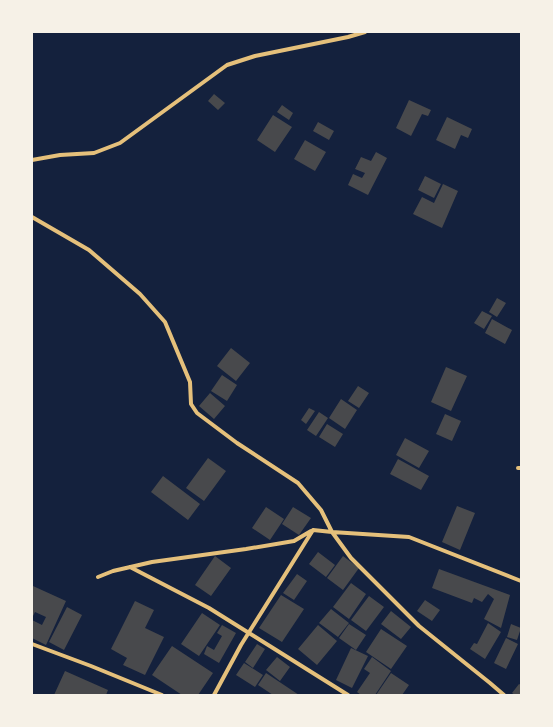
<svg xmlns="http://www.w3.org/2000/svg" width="553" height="727" font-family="Lato,sans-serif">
<rect width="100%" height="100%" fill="#14213d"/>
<path fill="#48494c" d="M 214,94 L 225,103 L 218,110 L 208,101 Z
M 409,100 L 431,110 L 428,116 L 422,114 L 411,136 L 396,128 Z
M 282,105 L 293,113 L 289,120 L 277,112 Z
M 273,115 L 292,127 L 275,152 L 257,140 Z
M 447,117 L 472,129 L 468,138 L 461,135 L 455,149 L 436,140 Z
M 318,122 L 334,131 L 329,140 L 313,131 Z
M 305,140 L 326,152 L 315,171 L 294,159 Z
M 376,152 L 387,158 L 368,195 L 348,185 L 353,174 L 362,178 L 365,173 L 355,169 L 361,157 L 371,161 Z
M 425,176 L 441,184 L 434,198 L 418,190 Z
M 443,184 L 458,191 L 442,228 L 413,214 L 422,197 L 434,203 Z
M 497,298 L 506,303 L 497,317 L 489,312 Z
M 482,311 L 492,316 L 484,329 L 474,323 Z
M 492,319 L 512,330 L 505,344 L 485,333 Z
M 231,348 L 250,363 L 236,381 L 217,366 Z
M 446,367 L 467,376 L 451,411 L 431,402 Z
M 222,375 L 237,385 L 227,401 L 211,391 Z
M 358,386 L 369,393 L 359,408 L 348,401 Z
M 210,393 L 225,406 L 214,419 L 199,406 Z
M 341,399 L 357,410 L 345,429 L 329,418 Z
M 309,408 L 315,411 L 306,424 L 301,420 Z
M 319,412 L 328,418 L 316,436 L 307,430 Z
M 445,414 L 461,421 L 452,441 L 436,434 Z
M 327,424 L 343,434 L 335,447 L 319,437 Z
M 405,438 L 429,451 L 419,468 L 396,455 Z
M 208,458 L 226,471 L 204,501 L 186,488 Z
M 398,459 L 429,476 L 421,490 L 390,474 Z
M 163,476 L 200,504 L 188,520 L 151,492 Z
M 457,506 L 475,513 L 460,550 L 442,542 Z
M 266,507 L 284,519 L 270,540 L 252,528 Z
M 293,507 L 311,518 L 299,535 L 282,524 Z
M 318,552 L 335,565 L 326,577 L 309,564 Z
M 215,556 L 231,568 L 211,596 L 195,585 Z
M 343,556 L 359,568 L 343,590 L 327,578 Z
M 439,569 L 510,595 L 501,628 L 484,619 L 494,599 L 488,594 L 482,602 L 474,598 L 472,603 L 432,588 Z
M 297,574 L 307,581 L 294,600 L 283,593 Z
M 351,583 L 366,594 L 349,619 L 333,607 Z
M 33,586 L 66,601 L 46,645 L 32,638 L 32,620 L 42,625 L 46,617 L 35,612 L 32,618 Z
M 281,595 L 304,609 L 282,642 L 259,628 Z
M 369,596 L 384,607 L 366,631 L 351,620 Z
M 425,600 L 440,610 L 432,621 L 417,611 Z
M 135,601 L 154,610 L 145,628 L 164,637 L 145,675 L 123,665 L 127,658 L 111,649 Z
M 67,607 L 82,615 L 64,650 L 49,642 Z
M 331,609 L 349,623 L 338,637 L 319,623 Z
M 391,611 L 411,627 L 401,639 L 381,624 Z
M 202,613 L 220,625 L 199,656 L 181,644 Z
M 488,623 L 501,632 L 485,659 L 470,649 L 474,643 L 477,644 Z
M 349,624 L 366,635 L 356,650 L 339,638 Z
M 511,624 L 521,628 L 517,640 L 507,637 Z
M 222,625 L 236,633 L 219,663 L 204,654 L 207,646 L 214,650 L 222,636 L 217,633 Z
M 318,625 L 337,641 L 317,665 L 298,649 Z
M 381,629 L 407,646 L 391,669 L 366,652 Z
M 506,638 L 518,644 L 506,669 L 494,663 Z
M 257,644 L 265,649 L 253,668 L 245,662 Z
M 172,646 L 213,673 L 198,695 L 182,695 L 152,675 Z
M 351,648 L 368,656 L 352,688 L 336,680 Z
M 277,657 L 290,667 L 280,681 L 266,670 Z
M 372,657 L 391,671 L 375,695 L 361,695 L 357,692 L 370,673 L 364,669 Z
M 244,663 L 263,675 L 255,687 L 236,675 Z
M 65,671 L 108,690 L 106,695 L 54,695 Z
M 266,673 L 299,695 L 273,695 L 258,685 Z
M 391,673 L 409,685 L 402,695 L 376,695 Z
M 519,684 L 521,685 L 521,695 L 515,695 L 512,693 Z"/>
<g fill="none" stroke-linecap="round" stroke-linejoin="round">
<path stroke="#e5c07b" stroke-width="4" d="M 32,160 L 60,155 L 94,153 L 120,143 L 227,65 L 255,56 L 348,37 L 365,32
M 32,217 L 89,250 L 140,294 L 165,322 L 190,382 L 191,404 L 197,413 L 237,443 L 298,483 L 321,510 L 332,532 L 351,558 L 419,626 L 490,683 L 504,695
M 518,468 L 521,468
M 130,567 L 209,608 L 348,695
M 98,577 L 113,571 L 152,562 L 246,549 L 294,541 L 311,531
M 32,644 L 91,666 L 162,695
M 214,695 L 241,645 L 313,530 L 332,532 L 409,537 L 521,581"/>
</g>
<rect width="553" height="727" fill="none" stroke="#f6f1e7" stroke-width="66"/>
</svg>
